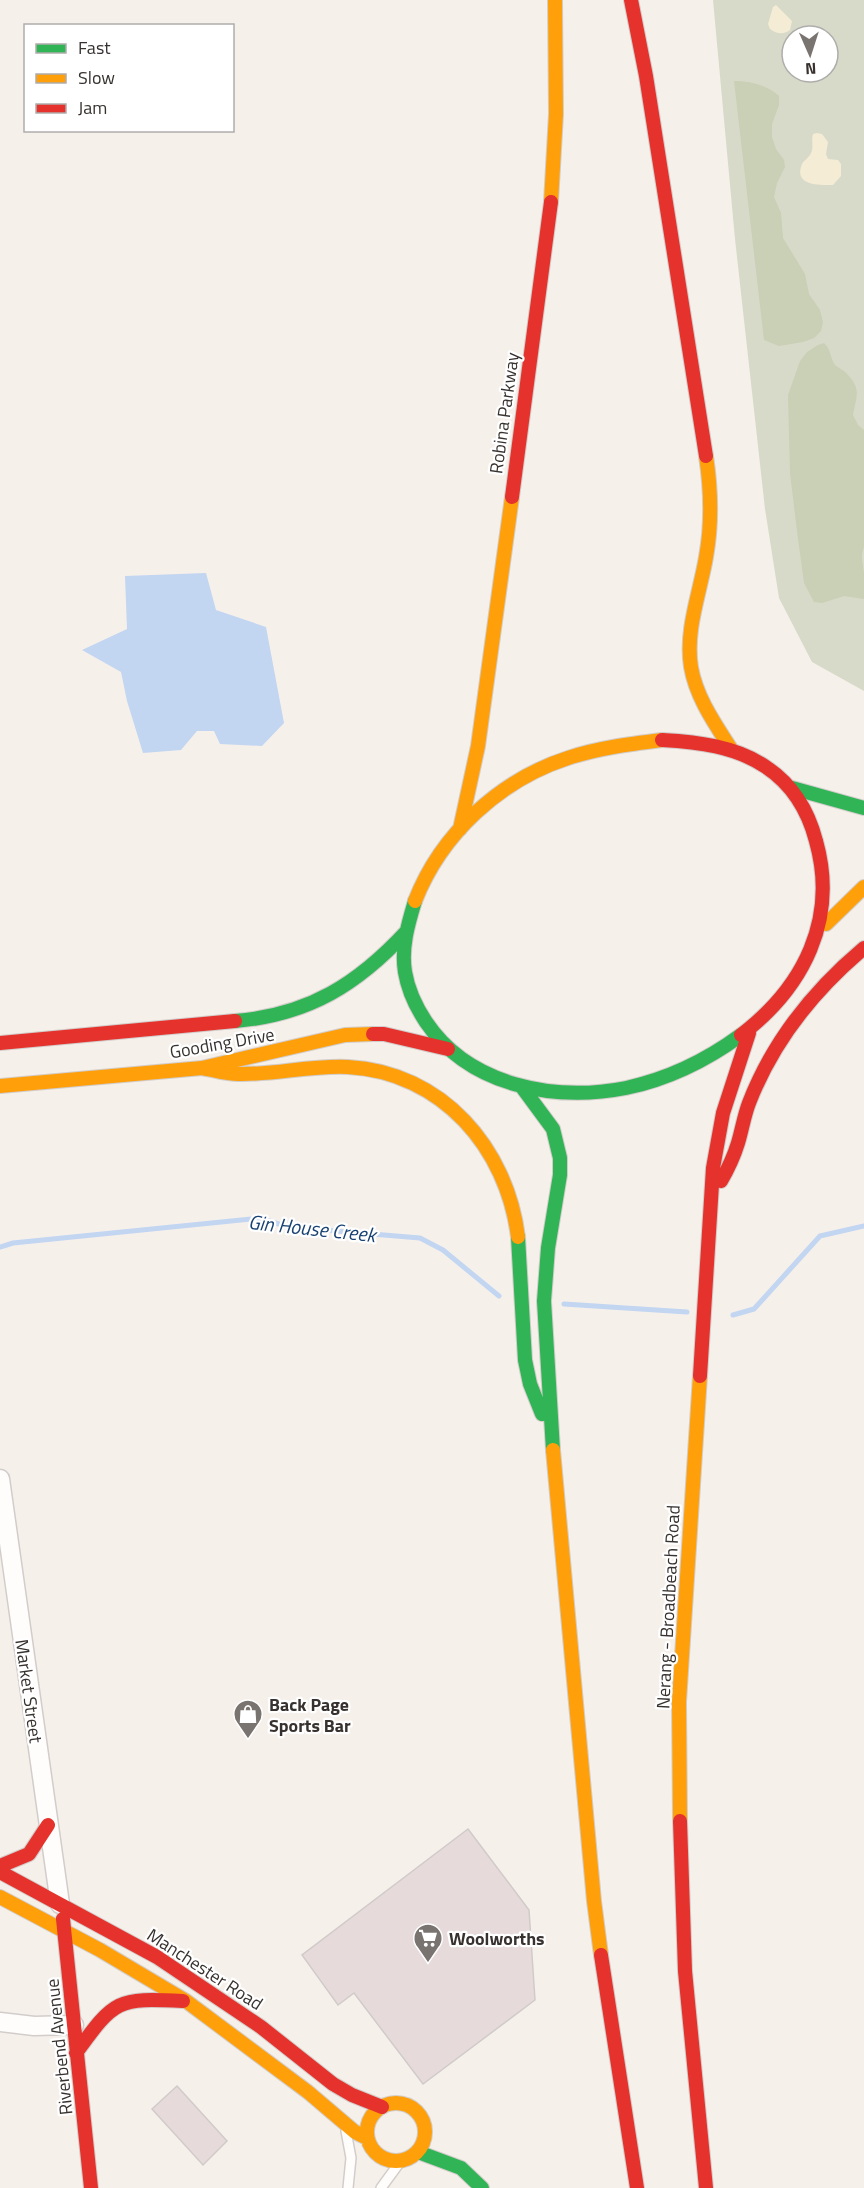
<svg xmlns="http://www.w3.org/2000/svg" width="864" height="2188" font-family="'Titillium Web',sans-serif">
<rect width="100%" height="100%" fill="#f6f0eb"/>
<path fill="#d7dac8" fill-rule="evenodd" d="M 713,0 L 864,0 L 864,691 L 812,662 L 779,598 L 765,509 L 735,239 ZM 792,36 L 828,36 L 828,72 L 792,72 Z"/>
<path fill="#c9d0b5" d="M 734,81 C 750,81 767,85 779,96 L 779,105 L 772,124 L 772,137 L 776,149 L 784,160 L 785,167 L 777,183 L 774,197 L 781,213 L 783,238 L 805,274 L 809,294 L 820,310 L 823,322 L 821,331 L 814,338 L 803,342 L 779,346 L 764,340 Z
M 824,343 C 831,349 830,358 835,365 C 838,368 844,370 847,374 C 862,389 856,397 853,415 L 858,425 L 864,430 L 864,547 C 860,557 863,563 864,573 C 864,581 864,590 864,599 L 844,596 L 822,603 L 814,602 L 804,583 L 797,531 L 790,473 L 788,395 L 800,361 L 807,352 L 818,345 Z"/>
<path fill="#f4ecd5" d="M 776,5 L 792,21 L 790,30 C 783,35 777,34 770,29 L 768,24 L 773,7 Z
M 817,133 L 822,134 L 828,142 L 826,154 L 828,159 L 838,160 L 841,164 L 841,176 L 833,185 C 819,185 793,186 802,164 C 804,160 809,158 811,153 C 814,148 811,140 813,134 Z"/>
<path fill="#c2d5f1" d="M 206,573 L 216,610 L 266,627 L 284,723 L 262,746 L 220,744 L 214,731 L 197,731 L 181,750 L 143,753 L 127,701 L 121,672 L 82,650 L 127,629 L 125,576 Z"/>
<g fill="none" stroke-linecap="round" stroke-linejoin="round">
<path stroke="#c2d5f1" stroke-width="5" d="M 0,1247 L 13,1243 L 260,1218 L 288,1227 L 420,1238 L 443,1250 L 499,1296
M 564,1304 L 687,1312
M 733,1315 L 754,1309 L 820,1236 L 864,1226"/>
</g>
<path fill="#e6dadb" stroke="#d0cbc9" stroke-width="1.5" d="M 468,1829 L 529,1910 L 535,2000 L 423,2084 L 354,1993 L 338,2005 L 302,1955 Z
M 177,2086 L 227,2141 L 203,2165 L 152,2109 Z"/>
<g fill="none" stroke-linecap="round" stroke-linejoin="round">
<g stroke="#d2cdca" stroke-width="12">
<path id="lane" d="M 346,2131 L 351,2158 L 348,2188
M 381,2188 L 400,2162"/>
</g>
<g stroke="#d2cdca" stroke-width="21">
<path id="street" d="M 0,1479 L 60,1904
M 0,2022 L 34,2026 L 74,2025"/>
</g>
<g stroke="#d2cdca" stroke-width="16">
<path id="fast" d="M 792,788 L 864,808
M 415,901 C 408,924 401,948 405,972 C 408,990 416,1007 426,1022 C 469,1086 554,1102 626,1088 C 668,1079 707,1060 741,1035
M 235,1021 C 309,1015 358,984 407,931
M 522,1087 L 553,1129 L 560,1158 L 560,1175 L 548,1248 L 544,1301 L 553,1450
M 518,1237 L 525,1360 L 530,1384 L 542,1414
M 418,2152 L 461,2168 L 482,2188"/>
</g>
<g stroke="#d2cdca" stroke-width="16">
<path id="slow" d="M 551,202 L 556,114 L 555,0
M 706,456 C 711,489 712,524 706,557 C 700,593 685,630 691,667 C 696,697 715,724 731,749
M 460,829 L 478,746 L 512,497
M 415,901 C 441,834 500,780 568,758 C 598,748 630,744 662,740
M 826,924 L 864,887
M 202,1068 C 214,1070 226,1074 238,1074 C 275,1075 311,1065 348,1067 C 442,1072 507,1148 518,1237
M 0,1086 L 202,1068 L 345,1035 L 373,1034
M 553,1450 L 594,1901 L 601,1955
M 680,1821 L 679,1702 L 700,1376
M 0,1897 L 100,1950 L 186,2001 L 308,2092 L 355,2132 L 367,2138
M367 2132a29 29 0 1 1 58 0a29 29 0 1 1-58 0Z"/>
</g>
<g stroke="#d2cdca" stroke-width="16">
<path id="jam" d="M 631,0 L 646,76 L 706,456
M 512,497 L 551,202
M 662,740 C 698,742 735,746 766,767 C 793,785 808,810 816,841 C 838,919 804,987 741,1035
M 373,1034 L 384,1034 L 448,1049
M 0,1043 L 235,1021
M 721,1181 C 728,1169 734,1156 738,1143 C 742,1130 744,1116 749,1103 C 773,1041 814,990 864,948
M 700,1376 L 713,1168 L 723,1113 L 749,1033
M 680,1821 L 685,1971 L 706,2188
M 0,1866 L 29,1854 L 48,1825
M 0,1872 L 157,1957 L 261,2027 L 333,2084 L 352,2095 L 382,2107
M 63,1919 L 91,2188
M 601,1955 L 637,2188
M 76,2053 C 115,1999 117,1998 183,2001"/>
</g>
<use href="#lane" stroke="#fefdfc" stroke-width="9"/>
<use href="#street" stroke="#fefdfc" stroke-width="18"/>
<use href="#fast" stroke="#30b455" stroke-width="14"/>
<use href="#slow" stroke="#ff9f0a" stroke-width="14"/>
<use href="#jam" stroke="#e5322d" stroke-width="14"/>
</g>
<defs>
<g id="shop-pin" transform="scale(1.5)"><path d="M0 17L-7.5 6A9.5 9.5 0 1 1 7.5 6Z" fill="#7a7471" stroke="#fff"/><path d="M-5-2.5h2.3a2.7 3.5 0 0 1 5.4 0H5L5.5 6h-11ZM-1.5-2.5h3a1.5 2.3 0 0 0-3 0Z" fill="#fff"/></g>
<g id="supermarket-pin" transform="scale(1.5)"><path d="M0 17L-7.5 6A9.5 9.5 0 1 1 7.5 6Z" fill="#7a7471" stroke="#fff"/><path d="M-6-5.5h2.5l.6 2H6L4.5 2H-2.5L-4.4-4H-6ZM-1.5 3.2a1.3 1.3 0 1 0 .1 0ZM3 3.2a1.3 1.3 0 1 0 .1 0Z" fill="#fff"/></g>
</defs>
<g fill-rule="evenodd">
<use href="#shop-pin" x="248" y="1714"/>
<use href="#supermarket-pin" x="428" y="1938"/>
</g>
<g text-anchor="middle" dominant-baseline="central" stroke-width="4.5" stroke-linejoin="round" paint-order="stroke">
<g font-size="18" fill="#37322f" stroke="#fff">
<text transform="translate(504 413) rotate(-82)">Robina Parkway</text>
<text transform="translate(222 1043) rotate(-10)">Gooding Drive</text>
<text transform="translate(668 1607) rotate(-87)">Nerang - Broadbeach Road</text>
<text transform="translate(29 1691) rotate(82)">Market Street</text>
<text transform="translate(205 1969) rotate(33)">Manchester Road</text>
<text transform="translate(59 2047) rotate(-96)">Riverbend Avenue</text>
</g>
<g font-size="18" font-weight="bold" fill="#37322f" stroke="#fff" text-anchor="start">
<text x="269" y="1704">Back Page<tspan x="269" dy="21">Sports Bar</tspan></text>
<text x="449" y="1938">Woolworths</text>
</g>
<g font-size="20" font-style="italic" fill="#194273" stroke="#fff">
<text transform="translate(312 1228) rotate(6)">Gin House Creek</text>
</g>
</g>
<rect x="24" y="24" width="210" height="108" fill="#ffffff" stroke="#afadac" stroke-width="1.5"/>
<rect x="36" y="44" width="30" height="9" fill="#30b455" stroke="#afadac" stroke-width="1.5"/>
<text x="78" y="54" font-size="18" fill="#37322f">Fast</text>
<rect x="36" y="74" width="30" height="9" fill="#ff9f0a" stroke="#afadac" stroke-width="1.5"/>
<text x="78" y="84" font-size="18" fill="#37322f">Slow</text>
<rect x="36" y="104" width="30" height="9" fill="#e5322d" stroke="#afadac" stroke-width="1.5"/>
<text x="78" y="114" font-size="18" fill="#37322f">Jam</text>
<g transform="translate(810 54) rotate(177)"><circle r="28" fill="#ffffff" stroke="#afadac" stroke-width="1.5"/>
<path d="M0-4.5L10 22L0 15L-10 22Z" fill="#7a7471"/>
<text y="-9" font-size="16" font-weight="bold" text-anchor="middle" fill="#37322f">N</text>
</g>
</svg>
